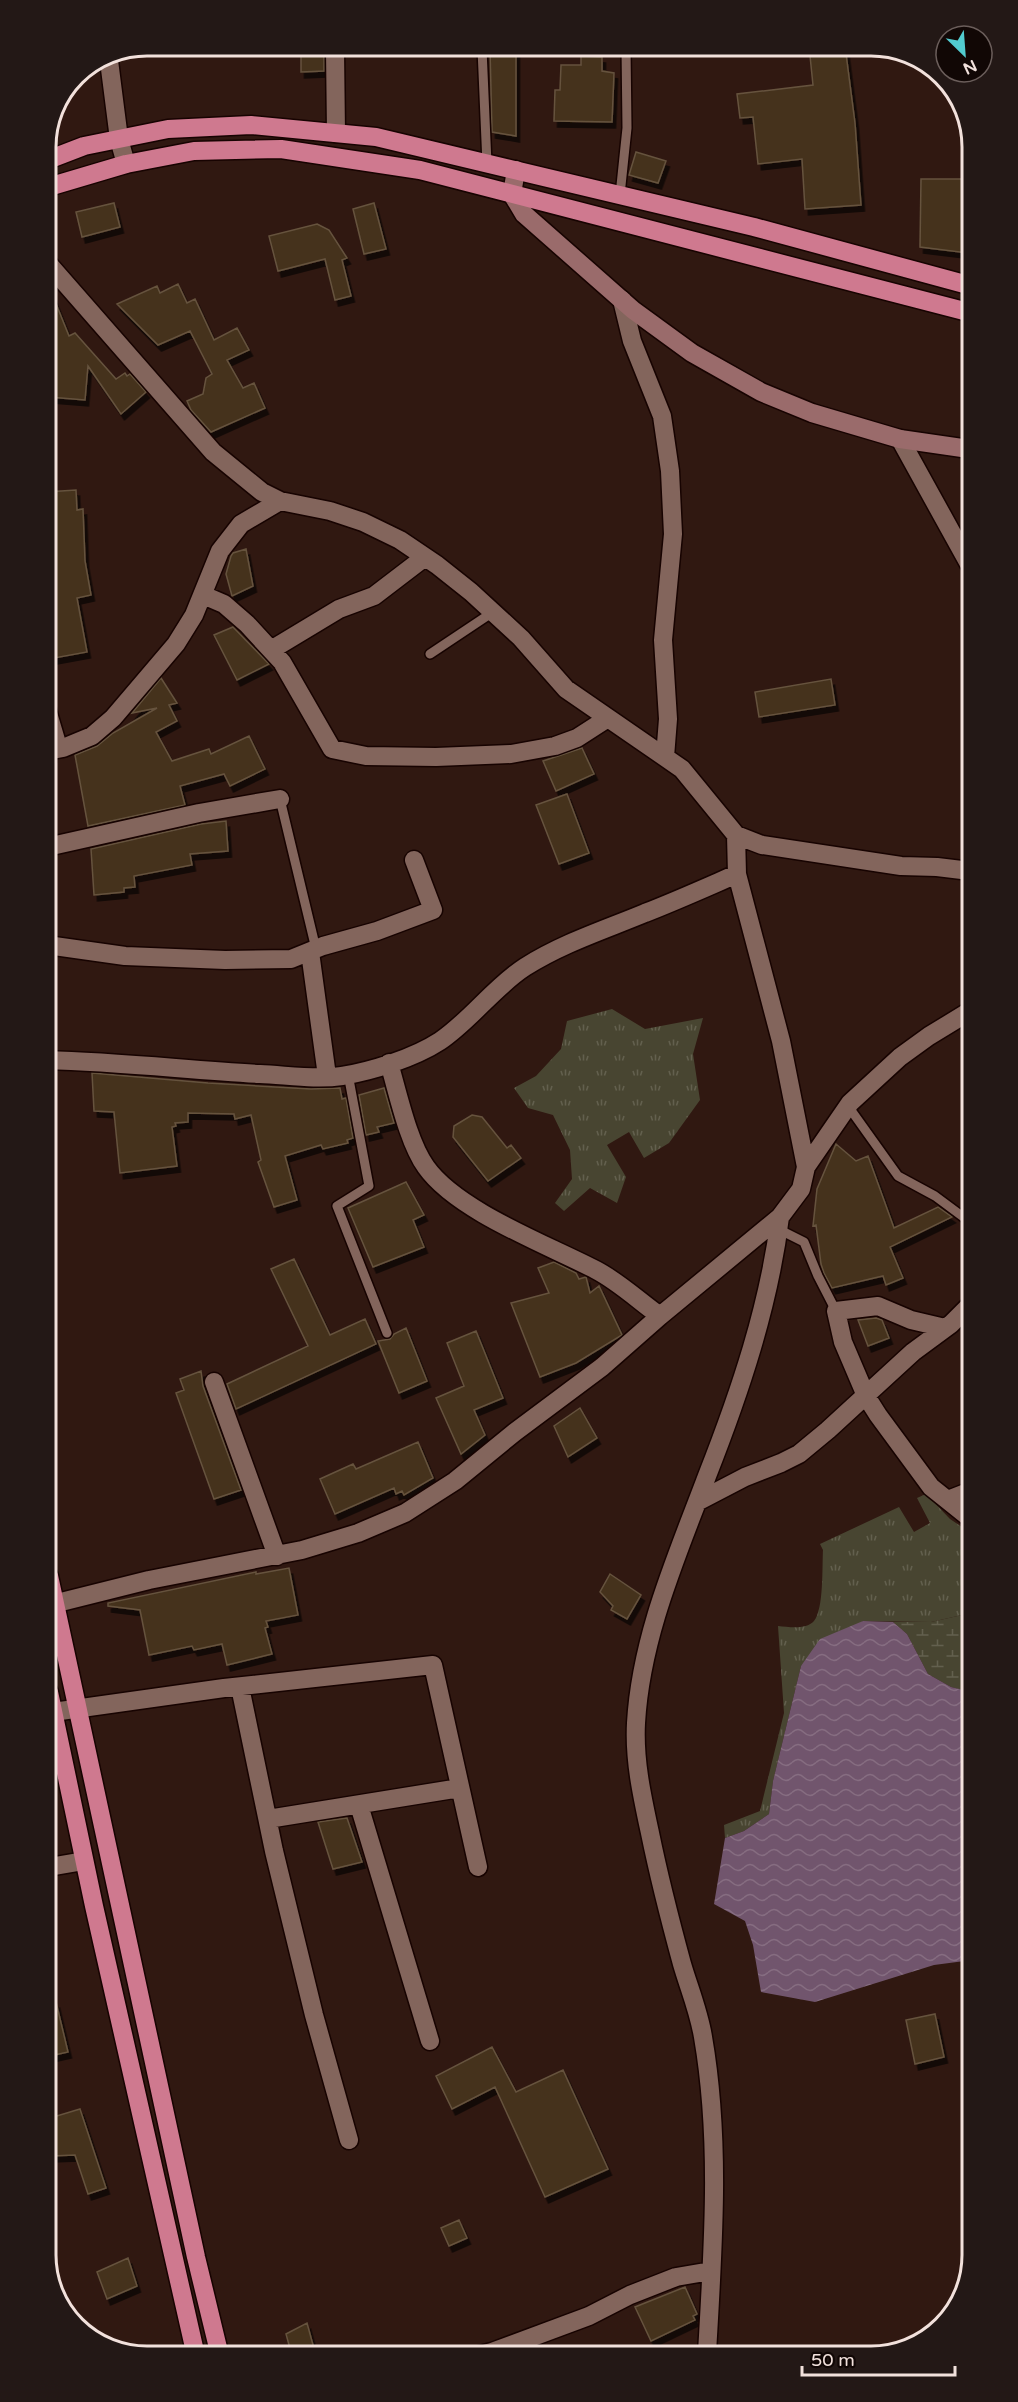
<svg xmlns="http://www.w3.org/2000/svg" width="1018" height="2402" font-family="'Varela Round',sans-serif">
<defs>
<pattern id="grass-tufts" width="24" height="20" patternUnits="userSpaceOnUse" patternTransform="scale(1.5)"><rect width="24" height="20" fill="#484531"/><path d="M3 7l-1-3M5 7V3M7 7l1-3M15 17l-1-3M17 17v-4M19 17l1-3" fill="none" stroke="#63604e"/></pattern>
<pattern id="wetland-marsh" width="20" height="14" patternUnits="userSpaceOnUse" patternTransform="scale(1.5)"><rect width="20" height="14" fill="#484531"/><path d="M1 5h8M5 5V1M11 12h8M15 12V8" fill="none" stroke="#63604e"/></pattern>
<pattern id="water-waves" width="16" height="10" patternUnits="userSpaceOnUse" patternTransform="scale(1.5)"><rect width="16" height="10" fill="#71556d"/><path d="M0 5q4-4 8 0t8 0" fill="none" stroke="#866d81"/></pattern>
<filter id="shadow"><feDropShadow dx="3.5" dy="6" stdDeviation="0" flood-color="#0009"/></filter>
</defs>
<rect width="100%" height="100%" fill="#301811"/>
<path fill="url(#grass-tufts)" d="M 612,1009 L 645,1029 L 703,1018 L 693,1054 L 700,1100 L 669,1143 L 644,1158 L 629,1132 L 607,1145 L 626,1177 L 617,1203 L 590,1188 L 564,1211 L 555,1203 L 572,1179 L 570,1150 L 553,1115 L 528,1108 L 514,1088 L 536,1076 L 561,1049 L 567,1021 Z
M 926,1494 L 950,1519 L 971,1533 L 971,1613 L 931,1622 L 863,1621 L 801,1666 L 773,1781 L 769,1814 L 744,1831 L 725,1838 L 724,1825 L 760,1811 L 784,1713 L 778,1626 C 789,1627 806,1630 814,1621 C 824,1609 822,1566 823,1550 L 820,1544 L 899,1507 L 914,1532 L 930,1523 L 917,1498 Z"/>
<path fill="url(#wetland-marsh)" d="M 971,1613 L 972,1692 L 951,1687 L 928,1674 L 907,1634 L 893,1622 L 931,1622 Z"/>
<path fill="url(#water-waves)" d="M 863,1621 L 893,1622 L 907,1634 L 928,1674 L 951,1687 L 972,1692 L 972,1960 L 934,1965 L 815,2002 L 761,1992 L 753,1945 L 745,1921 L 714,1904 L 725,1838 L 744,1831 L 769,1814 L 773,1781 L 801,1666 L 820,1639 Z"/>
<path fill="#44321e" stroke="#66533e" stroke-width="1.5" filter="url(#shadow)" d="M 809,46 L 845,46 L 855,123 L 861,205 L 805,209 L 802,159 L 758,164 L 753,117 L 740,118 L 737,94 L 813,85 Z
M 490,49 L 516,49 L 516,136 L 492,132 Z
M 301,51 L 324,51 L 324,71 L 301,72 Z
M 581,56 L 602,57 L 602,71 L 614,73 L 612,122 L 554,121 L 555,90 L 560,90 L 561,65 L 581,65 Z
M 636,152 L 666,161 L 658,183 L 629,175 Z
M 921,179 L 968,179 L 968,253 L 920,247 Z
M 114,203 L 120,227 L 82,237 L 76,212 Z
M 374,203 L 386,249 L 364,254 L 353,209 Z
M 317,224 L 329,230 L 347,258 L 342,260 L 351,296 L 335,300 L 325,259 L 278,271 L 269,236 Z
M 46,279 L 69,336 L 75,333 L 116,379 L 125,373 L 127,376 L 130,374 L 146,392 L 121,414 L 88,366 L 85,400 L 49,397 L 46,378 Z
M 178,284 L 187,303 L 195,299 L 214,340 L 237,328 L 249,350 L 227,360 L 243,388 L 254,383 L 265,408 L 211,432 L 191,410 L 187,401 L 203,394 L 206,378 L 212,374 L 190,331 L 158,345 L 117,304 L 157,286 L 160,293 Z
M 76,490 L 77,510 L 83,509 L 85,561 L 91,595 L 77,598 L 87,652 L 49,659 L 46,645 L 46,492 Z
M 246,549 L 253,586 L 232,596 L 226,574 L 231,556 L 233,553 Z
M 233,627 L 269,664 L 237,680 L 214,635 Z
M 161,678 L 177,703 L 169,705 L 177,721 L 156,732 L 172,761 L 209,749 L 211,754 L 249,736 L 265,769 L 230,786 L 224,774 L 180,786 L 185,805 L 88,826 L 75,755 L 97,746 L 113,733 L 157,708 L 132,713 Z
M 831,679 L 835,705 L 759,717 L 755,692 Z
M 582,748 L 594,774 L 556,791 L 543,761 Z
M 567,794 L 589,853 L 559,864 L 536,805 Z
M 226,821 L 228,851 L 190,854 L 192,865 L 134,876 L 135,887 L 124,888 L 124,892 L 94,895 L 91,849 L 201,824 Z
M 92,1073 L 208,1083 L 311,1089 L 340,1088 L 342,1099 L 346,1098 L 353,1138 L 347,1140 L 348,1143 L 323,1149 L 321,1145 L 285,1156 L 297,1200 L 274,1207 L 258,1162 L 261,1160 L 251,1115 L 235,1119 L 234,1114 L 188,1113 L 188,1122 L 175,1123 L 176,1126 L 172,1127 L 177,1166 L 120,1173 L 114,1112 L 94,1111 Z
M 384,1088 L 394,1123 L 377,1127 L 379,1132 L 366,1135 L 359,1095 Z
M 472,1115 L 482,1117 L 507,1148 L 511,1145 L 521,1158 L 488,1181 L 453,1137 L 454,1126 Z
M 836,1144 L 856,1161 L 868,1156 L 894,1228 L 938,1207 L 952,1217 L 890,1247 L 903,1278 L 886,1285 L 883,1276 L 832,1288 L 824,1273 L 821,1264 L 816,1225 L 813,1226 L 817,1189 Z
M 406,1182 L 424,1215 L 413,1220 L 424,1247 L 373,1267 L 348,1208 Z
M 294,1259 L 330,1335 L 365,1319 L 376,1344 L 236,1409 L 227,1384 L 308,1346 L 271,1269 Z
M 554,1262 L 576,1273 L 579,1279 L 586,1277 L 590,1293 L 599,1286 L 622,1335 L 576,1363 L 540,1377 L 511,1303 L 549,1293 L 538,1268 Z
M 876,1318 L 882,1320 L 889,1338 L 868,1346 L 858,1320 Z
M 406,1328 L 427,1381 L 399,1393 L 378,1341 L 390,1339 L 394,1334 Z
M 476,1331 L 503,1398 L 474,1410 L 485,1435 L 461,1454 L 436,1398 L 464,1386 L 447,1343 Z
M 201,1371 L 203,1386 L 241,1490 L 214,1499 L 176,1393 L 184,1390 L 180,1379 Z
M 580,1408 L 597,1438 L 568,1457 L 554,1426 Z
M 418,1442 L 433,1478 L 404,1495 L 402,1491 L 396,1494 L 394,1488 L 335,1514 L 320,1479 L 353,1464 L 356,1469 Z
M 289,1568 L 298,1615 L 266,1621 L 268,1627 L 265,1628 L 272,1654 L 227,1665 L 222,1644 L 194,1650 L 192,1646 L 149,1655 L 140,1610 L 108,1606 L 108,1603 L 256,1572 L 256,1574 Z
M 610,1574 L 641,1595 L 627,1619 L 611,1610 L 613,1606 L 600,1592 Z
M 347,1818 L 362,1862 L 333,1869 L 318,1822 Z
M 56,2002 L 68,2052 L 50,2056 L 50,2003 Z
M 935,2014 L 944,2057 L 915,2064 L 906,2020 Z
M 492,2047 L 516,2092 L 563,2070 L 608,2169 L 545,2197 L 495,2087 L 452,2109 L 436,2076 Z
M 80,2109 L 106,2188 L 88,2194 L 75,2155 L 50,2156 L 50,2118 Z
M 459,2220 L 467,2238 L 449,2246 L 441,2228 Z
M 128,2258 L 137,2286 L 107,2299 L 97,2272 Z
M 685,2287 L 697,2314 L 693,2316 L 695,2320 L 651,2341 L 635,2307 Z
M 307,2323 L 316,2356 L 292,2356 L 286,2334 Z"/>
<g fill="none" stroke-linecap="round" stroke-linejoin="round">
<g stroke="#170301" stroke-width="12">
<path id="lane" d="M 482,49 L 487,164
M 620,195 L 627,128 L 626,48
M 430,654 L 493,612
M 47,694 L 63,748
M 280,799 L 316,949
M 348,1074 L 369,1186 L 337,1206 L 387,1333
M 848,1106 L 898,1176 L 935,1196 L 970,1222
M 778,1229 L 804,1242 L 818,1276 L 836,1311"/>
</g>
<g stroke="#170301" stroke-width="21">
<path id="street" d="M 335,50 L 336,133
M 108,53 L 119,139 L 126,164
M 45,260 L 213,452 L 262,492 L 280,501 L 330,511 L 363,522 L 400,540 L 437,565 L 471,592 L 521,638 L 566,689 L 682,769 L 736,835 L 762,845 L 901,866 L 937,867 L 970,871
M 622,300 L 632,341 L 662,416 L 670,471 L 673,534 L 663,640 L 668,719 L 665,757
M 900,439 L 969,564
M 203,595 L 224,604 L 247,624 L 282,662 L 332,749 L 366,756 L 436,757 L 511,754 L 555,746 L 577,738 L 608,718
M 271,650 L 339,609 L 374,596 L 425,557
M 47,751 L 63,748 L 92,736 L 113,718 L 176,644 L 194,615 L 220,551 L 241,524 L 280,501
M 736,835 L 737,874 L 781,1041 L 806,1167
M 47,847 L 199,813 L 280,799
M 47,945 L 125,956 L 225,960 L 291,959 L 323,946 L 377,931 L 433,910 L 414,860
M 310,952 L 327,1076
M 47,1060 C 119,1062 189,1070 260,1074 C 286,1075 316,1080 342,1076 C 372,1071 414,1058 440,1041 C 471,1020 494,987 525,967 C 563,943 604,930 645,913 C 676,901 707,887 737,874
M 389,1063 C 398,1093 408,1142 426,1167 C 457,1211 548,1245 596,1270 C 619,1282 639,1301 660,1316
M 945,1328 L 911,1320 L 878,1306 L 836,1311 L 843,1342 L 866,1396 L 878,1415 L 931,1487 L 971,1519
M 214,1382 L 277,1556
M 948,1500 L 971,1491
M 697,1502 L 745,1477 L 781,1463 L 799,1454 L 828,1430 L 913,1352 L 951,1324 L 971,1304
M 49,1605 L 149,1580 L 302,1550 L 358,1533 L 405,1513 L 455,1481 L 515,1432 L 602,1367 L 660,1316 L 780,1217 L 801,1189 L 806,1167 L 850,1103 L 900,1057 L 929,1036 L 970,1011
M 240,1687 L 274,1851 L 314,2015 L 349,2140
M 53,1712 L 224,1688 L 433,1665 L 478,1867
M 359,1805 L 430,2041
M 268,1819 L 460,1788
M 49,1867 L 84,1861
M 707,2353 C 713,2248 721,2141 703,2037 C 699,2012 689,1988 682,1964 C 670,1920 659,1877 650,1833 C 642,1796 634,1760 636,1723 C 641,1636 677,1556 707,1476 C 740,1392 769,1306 780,1217
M 480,2355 L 492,2352 L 589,2316 L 630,2295 L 676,2277 L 711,2271"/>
</g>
<g stroke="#170301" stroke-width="21">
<path id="secondary" d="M 516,170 L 512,194 L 524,214 L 633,310 L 692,353 L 761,392 L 812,413 L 900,439 L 969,449"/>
</g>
<g stroke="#170301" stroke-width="21">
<path id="highway" d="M 45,161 L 84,146 L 168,129 L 251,125 L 376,137 L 754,227 L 968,285
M 45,188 L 126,164 L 194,151 L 281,149 L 420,170 L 968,312
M 49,1576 L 196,2257 L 220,2356
M 49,1692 L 94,1906 L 196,2356"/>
</g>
<use href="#lane" stroke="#83655c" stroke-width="9"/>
<use href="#street" stroke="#83655c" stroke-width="18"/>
<use href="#secondary" stroke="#9a6b6b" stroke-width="18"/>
<use href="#highway" stroke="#cf798f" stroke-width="18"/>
</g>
<path d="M0 0H1018V2402H0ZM147 56H871A91 91 0 0 1 962 147V2255A91 91 0 0 1 871 2346H147A91 91 0 0 1 56 2255V147A91 91 0 0 1 147 56Z" fill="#231816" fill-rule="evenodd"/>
<path fill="none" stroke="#f2e1dc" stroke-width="3" d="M147 56H871A91 91 0 0 1 962 147V2255A91 91 0 0 1 871 2346H147A91 91 0 0 1 56 2255V147A91 91 0 0 1 147 56Z"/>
<g transform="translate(964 54) rotate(155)"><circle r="28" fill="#110705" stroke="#6b5e5b" stroke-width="1.5"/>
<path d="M0-4.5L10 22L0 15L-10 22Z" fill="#52ccd0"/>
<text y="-9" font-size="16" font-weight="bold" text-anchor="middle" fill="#f2e1dc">N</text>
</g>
<path d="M802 2366v9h153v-9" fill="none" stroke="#f2e1dc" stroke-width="3"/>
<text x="811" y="2366" font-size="18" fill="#f2e1dc" stroke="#110705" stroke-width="4.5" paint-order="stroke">50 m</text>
</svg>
